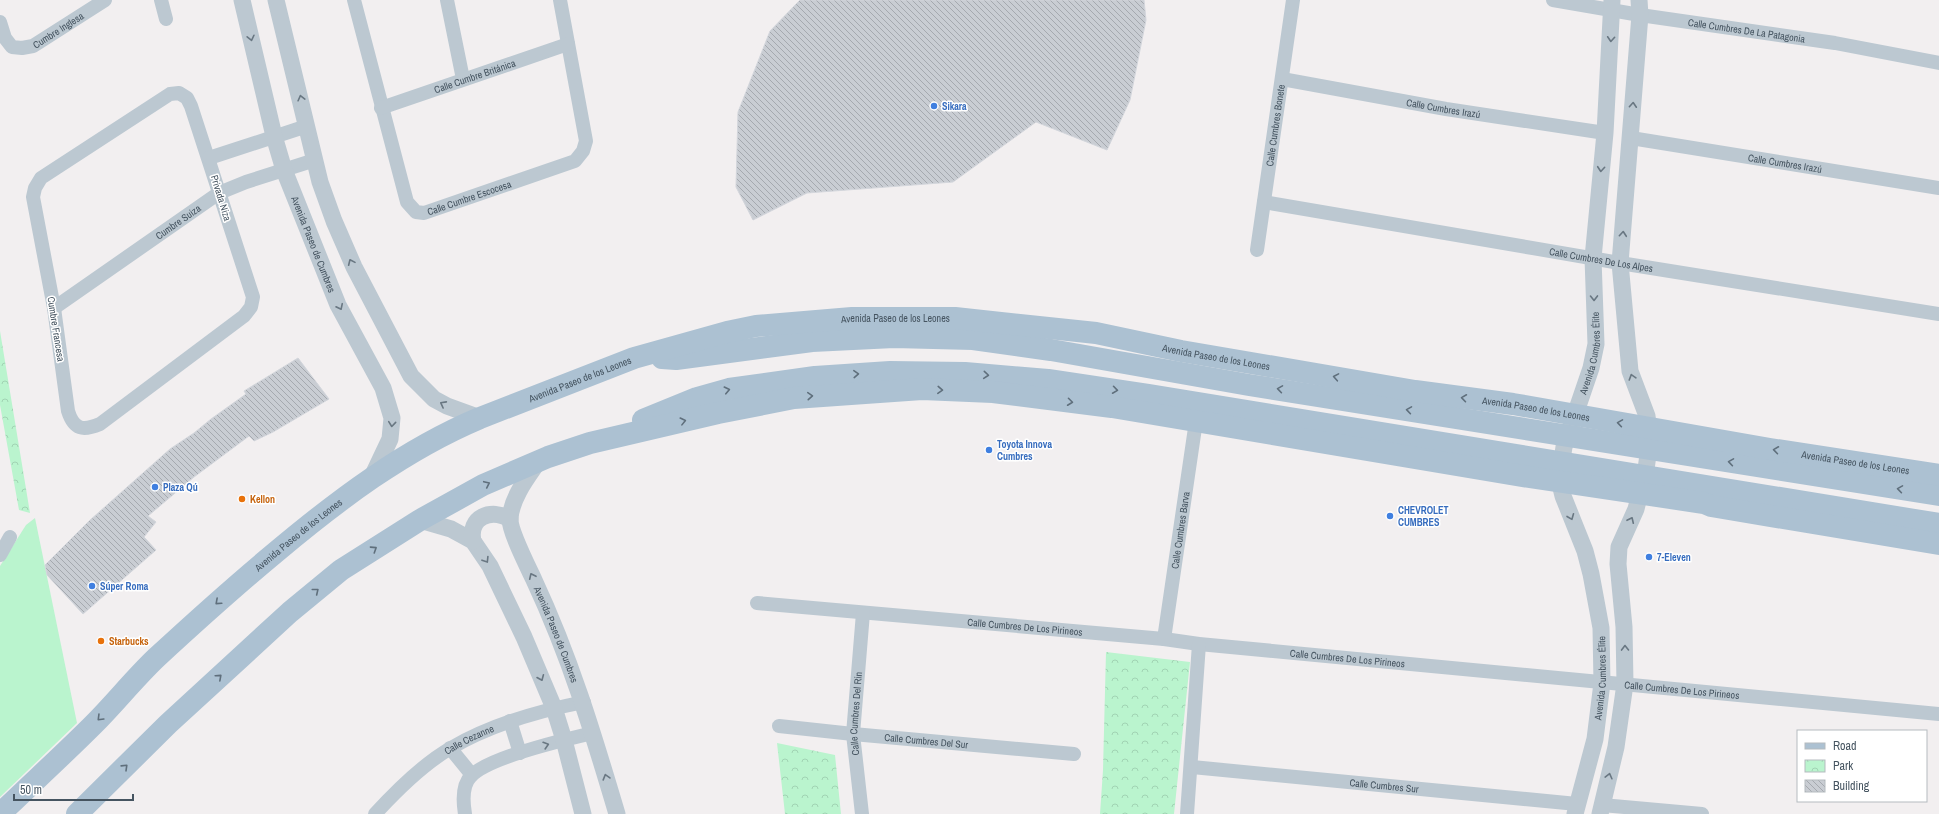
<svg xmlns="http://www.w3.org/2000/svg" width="1939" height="814" font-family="'Archivo Narrow',sans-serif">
<defs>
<pattern id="park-crowns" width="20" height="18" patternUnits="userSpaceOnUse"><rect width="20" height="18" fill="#baf4ce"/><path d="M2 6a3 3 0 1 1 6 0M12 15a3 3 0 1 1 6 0" fill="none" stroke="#a1d3b3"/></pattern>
<pattern id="building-back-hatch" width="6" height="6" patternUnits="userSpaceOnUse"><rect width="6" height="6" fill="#c9cdd3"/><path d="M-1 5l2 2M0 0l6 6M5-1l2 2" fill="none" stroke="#a5a9af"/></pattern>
</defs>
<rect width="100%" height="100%" fill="#f2eff0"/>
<path fill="#baf4ce" d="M 35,518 L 77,723 L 0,797 L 0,566 L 26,525 Z"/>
<path fill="url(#park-crowns)" d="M 0,331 L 30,513 L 19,510 L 0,405 Z
M 1106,652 L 1190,662 L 1174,814 L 1100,814 L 1103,770 Z
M 777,743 L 835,755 L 841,814 L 785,814 Z"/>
<path fill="url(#building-back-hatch)" stroke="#d3d6dc" d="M 800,0 L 1144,0 L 1146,20 L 1130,100 L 1107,150 L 1036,122 L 953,182 L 807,193 L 753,220 L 736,187 L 738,112 L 770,31 Z
M 298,358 L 329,399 L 273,432 L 254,441 L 249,436 L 194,477 L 148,516 L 156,522 L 144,537 L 156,550 L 83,614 L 47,575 L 45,565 L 89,521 L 170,449 L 194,433 L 211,419 L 246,394 L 244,391 Z"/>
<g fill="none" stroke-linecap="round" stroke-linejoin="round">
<g stroke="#bcc8d1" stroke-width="14">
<path d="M 161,0 L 166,19"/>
<path id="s1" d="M 354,0 L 407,202 L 416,212 L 424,213 L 575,161 L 583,151 L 586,141 L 560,0"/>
<path d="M 447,0 L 463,79"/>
<path id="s2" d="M 1553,0 L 1640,15 L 1835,43 L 1939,63"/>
<path id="s3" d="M 0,22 L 5,38 L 12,47 L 22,48 L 33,46 L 105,0"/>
<path id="s4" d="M 1282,79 L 1446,109 L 1605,133"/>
<path d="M 179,93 L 187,98 L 191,106 L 253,297 L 251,307 L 244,316 L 100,424 C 83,431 74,430 68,411 L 54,308 L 33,197 L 35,188 L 41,178 L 170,94 Z"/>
<path id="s5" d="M 381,108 L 568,44"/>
<path id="s6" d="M 1631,138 L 1939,188"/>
<path d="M 209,158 L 307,126"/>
<path id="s7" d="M 1264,202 L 1620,263 L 1939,314"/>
<path id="s8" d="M 1257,250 L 1293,0"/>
<path id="s9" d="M 54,308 L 219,193 L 246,182 L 315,160"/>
<path d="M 0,555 L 10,537"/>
<path id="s10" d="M 757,603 L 1164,639 L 1199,644 L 1939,714"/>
<path id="s11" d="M 1164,639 L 1196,421"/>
<path d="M 510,721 L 520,753"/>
<path id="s12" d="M 779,726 L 853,734 L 1074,754"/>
<path d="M 450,748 L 472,775"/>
<path id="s13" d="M 1192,767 L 1577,804"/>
<path d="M 1602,805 L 1702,814"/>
<path id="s14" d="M 375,814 C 397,790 423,764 451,748 C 492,724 538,711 584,702"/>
<path d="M 465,814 C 463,802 462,785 471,776 C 489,757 567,739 593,733"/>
<path id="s15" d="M 862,814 L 853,734 L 863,613"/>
<path d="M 1187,814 L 1199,644"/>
</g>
<g stroke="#bcc8d1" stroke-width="17">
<path id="s16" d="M 242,0 L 274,136 L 284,170 L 338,305 L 383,388 L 392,418 L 390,439 L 372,477"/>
<path d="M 276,0 L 320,182 L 334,221 L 354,267 L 411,376 L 434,399 L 447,406 L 480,418"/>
<path id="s17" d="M 538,462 C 527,478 512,497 510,518 C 509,530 528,567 534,580 C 570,657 593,733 617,814"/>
<path d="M 420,520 L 451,529 L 473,541 L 490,566 L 524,637 L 554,708 L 564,740 L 583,814"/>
<path d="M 473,541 C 468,517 491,508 510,519"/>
<path id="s18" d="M 1575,814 L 1595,739 L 1602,683 L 1601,628 L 1591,574 L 1585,551 L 1563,496 L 1559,480 L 1564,447 L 1591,368 L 1596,344 L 1593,258 L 1605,133 L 1612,0"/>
<path d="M 1600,814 L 1616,747 L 1625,684 L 1624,627 L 1618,564 L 1619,547 L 1636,509 L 1646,469 L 1650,441 L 1647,416 L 1630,371 L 1620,263 L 1640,15 L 1639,0"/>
</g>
<g stroke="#acc1d2" stroke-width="22">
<path d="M 662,358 L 676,359 L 812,341 L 894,337 L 973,339 L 1051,350 L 1249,385 L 1939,495"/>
<path d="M 643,420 L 697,398 L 729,389 L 815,377 L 890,372 L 965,373 L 1048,380 L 1148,395 L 1939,524"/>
<path id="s19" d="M 0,814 C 31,784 63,755 93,725 C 115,703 134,679 156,658 C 195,622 235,586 276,552 C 338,500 404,450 480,418 L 634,358 L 727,332 L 756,326 L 852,318 L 955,318 L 1096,333 L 1181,351 L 1415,391 L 1513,404 L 1770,449 L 1939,475"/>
<path d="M 77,814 L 168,724 L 290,612 L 341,570 L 420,520 L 483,485 L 548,457 L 590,443 L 718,413 L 794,398 L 922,389 L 993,392 L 1112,407 L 1529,477 L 1704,503 L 1711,506 L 1939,544"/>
</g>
</g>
<defs><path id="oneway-chevron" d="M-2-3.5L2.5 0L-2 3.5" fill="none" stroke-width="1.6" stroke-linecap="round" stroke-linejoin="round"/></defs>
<g stroke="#697782">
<use href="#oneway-chevron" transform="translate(251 38) rotate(77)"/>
<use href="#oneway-chevron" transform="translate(1611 39) rotate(94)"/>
<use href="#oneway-chevron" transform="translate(301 98) rotate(-104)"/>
<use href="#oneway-chevron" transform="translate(1633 105) rotate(-86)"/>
<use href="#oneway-chevron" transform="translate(1601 169) rotate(95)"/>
<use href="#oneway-chevron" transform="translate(1623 234) rotate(-85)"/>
<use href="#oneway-chevron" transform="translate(351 262) rotate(-114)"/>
<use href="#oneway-chevron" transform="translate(1594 298) rotate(89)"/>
<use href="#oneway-chevron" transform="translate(340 307) rotate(64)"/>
<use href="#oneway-chevron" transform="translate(1632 377) rotate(-107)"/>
<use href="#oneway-chevron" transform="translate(443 404) rotate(-152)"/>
<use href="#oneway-chevron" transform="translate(392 424) rotate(96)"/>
<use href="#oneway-chevron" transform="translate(1571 517) rotate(68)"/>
<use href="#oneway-chevron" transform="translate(1631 520) rotate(-65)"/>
<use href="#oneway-chevron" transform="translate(486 560) rotate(58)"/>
<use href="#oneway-chevron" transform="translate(532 576) rotate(-115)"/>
<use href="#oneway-chevron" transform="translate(1625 648) rotate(-91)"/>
<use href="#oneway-chevron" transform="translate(541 678) rotate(67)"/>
<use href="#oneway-chevron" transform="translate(546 745) rotate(-17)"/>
<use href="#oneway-chevron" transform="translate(1609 776) rotate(-76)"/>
<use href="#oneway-chevron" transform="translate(606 777) rotate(-106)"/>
</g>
<g stroke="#5f6f7c">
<use href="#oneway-chevron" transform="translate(856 374) rotate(-3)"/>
<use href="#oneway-chevron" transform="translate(986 375) rotate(5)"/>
<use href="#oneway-chevron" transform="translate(1336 377) rotate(-170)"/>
<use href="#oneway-chevron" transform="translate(1280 389) rotate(-171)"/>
<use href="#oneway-chevron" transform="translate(727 390) rotate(-13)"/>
<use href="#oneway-chevron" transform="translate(940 390) rotate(3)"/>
<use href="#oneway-chevron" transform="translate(1115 390) rotate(8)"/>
<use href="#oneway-chevron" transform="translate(810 396) rotate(-4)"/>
<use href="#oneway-chevron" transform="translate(1464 398) rotate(-172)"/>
<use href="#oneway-chevron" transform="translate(1070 402) rotate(7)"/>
<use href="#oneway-chevron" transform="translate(1409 410) rotate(-171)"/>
<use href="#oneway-chevron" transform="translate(683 421) rotate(-14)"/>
<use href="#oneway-chevron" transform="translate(1620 423) rotate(-171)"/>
<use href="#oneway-chevron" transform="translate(1776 450) rotate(-172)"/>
<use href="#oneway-chevron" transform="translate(1731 462) rotate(-171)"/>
<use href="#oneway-chevron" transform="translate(487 484) rotate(-25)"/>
<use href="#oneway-chevron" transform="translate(1900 489) rotate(-171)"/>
<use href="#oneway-chevron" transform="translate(374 549) rotate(-33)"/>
<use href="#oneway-chevron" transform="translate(316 591) rotate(-39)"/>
<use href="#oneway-chevron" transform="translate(218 602) rotate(138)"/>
<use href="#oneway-chevron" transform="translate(219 677) rotate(-42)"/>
<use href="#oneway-chevron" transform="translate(100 718) rotate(135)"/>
<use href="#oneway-chevron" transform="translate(125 767) rotate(-44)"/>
</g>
<g fill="#3f7fe0" stroke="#fff" stroke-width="1.5">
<circle cx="934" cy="106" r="4"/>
<circle cx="989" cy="450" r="4"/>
<circle cx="155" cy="487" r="4"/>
<circle cx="1390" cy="516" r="4"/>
<circle cx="1649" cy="557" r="4"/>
<circle cx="92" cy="586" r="4"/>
</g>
<g fill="#e8710a" stroke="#fff" stroke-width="1.5">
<circle cx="242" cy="499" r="4"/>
<circle cx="101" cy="641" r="4"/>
</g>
<g text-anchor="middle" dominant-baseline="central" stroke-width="3" stroke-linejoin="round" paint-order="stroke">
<g font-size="10" fill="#455460" stroke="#fff">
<text stroke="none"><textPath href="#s3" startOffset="79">Cumbre Inglesa</textPath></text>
<text stroke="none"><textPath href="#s2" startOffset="196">Calle Cumbres De La Patagonia</textPath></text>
<text stroke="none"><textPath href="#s5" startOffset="99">Calle Cumbre Británica</textPath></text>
<text stroke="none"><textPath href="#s4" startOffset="164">Calle Cumbres Irazú</textPath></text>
<text stroke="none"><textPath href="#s8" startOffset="126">Calle Cumbres Bonete</textPath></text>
<text stroke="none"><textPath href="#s6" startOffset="156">Calle Cumbres Irazú</textPath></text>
<text stroke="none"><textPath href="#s1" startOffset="278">Calle Cumbre Escocesa</textPath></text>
<text transform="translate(221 198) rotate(73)">Privada Niza</text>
<text stroke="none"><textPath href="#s9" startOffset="151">Cumbre Suiza</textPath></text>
<text stroke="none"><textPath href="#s16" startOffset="255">Avenida Paseo de Cumbres</textPath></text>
<text stroke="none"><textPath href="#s7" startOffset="342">Calle Cumbres De Los Alpes</textPath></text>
<text stroke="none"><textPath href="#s19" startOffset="1057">Avenida Paseo de los Leones</textPath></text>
<text transform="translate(56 329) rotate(81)">Cumbre Francesa</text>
<text stroke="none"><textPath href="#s18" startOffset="475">Avenida Cumbres Élite</textPath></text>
<text stroke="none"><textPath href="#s19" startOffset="1381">Avenida Paseo de los Leones</textPath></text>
<text stroke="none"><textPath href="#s19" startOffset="733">Avenida Paseo de los Leones</textPath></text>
<text stroke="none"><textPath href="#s19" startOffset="1705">Avenida Paseo de los Leones</textPath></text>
<text stroke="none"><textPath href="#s19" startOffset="2029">Avenida Paseo de los Leones</textPath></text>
<text stroke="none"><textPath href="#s11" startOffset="110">Calle Cumbres Barva</textPath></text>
<text stroke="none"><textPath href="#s19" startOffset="409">Avenida Paseo de los Leones</textPath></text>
<text stroke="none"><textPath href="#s10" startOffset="269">Calle Cumbres De Los Pirineos</textPath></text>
<text stroke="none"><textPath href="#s17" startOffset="189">Avenida Paseo de Cumbres</textPath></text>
<text stroke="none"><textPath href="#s10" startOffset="593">Calle Cumbres De Los Pirineos</textPath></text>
<text stroke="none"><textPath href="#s18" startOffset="139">Avenida Cumbres Élite</textPath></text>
<text stroke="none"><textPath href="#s10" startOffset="929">Calle Cumbres De Los Pirineos</textPath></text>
<text stroke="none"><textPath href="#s15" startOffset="101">Calle Cumbres Del Rin</textPath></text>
<text stroke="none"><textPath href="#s14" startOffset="121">Calle Cezanne</textPath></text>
<text stroke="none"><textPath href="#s12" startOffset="148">Calle Cumbres Del Sur</textPath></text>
<text stroke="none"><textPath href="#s13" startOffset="193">Calle Cumbres Sur</textPath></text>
</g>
<g font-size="10" font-weight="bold" fill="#366cbe" stroke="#fff" text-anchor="start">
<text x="942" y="106">Sikara</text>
<text x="997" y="444">Toyota Innova<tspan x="997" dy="12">Cumbres</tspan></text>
<text x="163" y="487">Plaza Qú</text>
<text x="1398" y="510">CHEVROLET<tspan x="1398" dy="12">CUMBRES</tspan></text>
<text x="1657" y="557">7-Eleven</text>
<text x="100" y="586">Súper Roma</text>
</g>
<g font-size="10" font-weight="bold" fill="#c56008" stroke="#fff" text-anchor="start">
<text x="250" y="499">Kellon</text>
<text x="109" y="641">Starbucks</text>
</g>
</g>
<rect x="1797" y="730" width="130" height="72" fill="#ffffff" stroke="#b5bbbf"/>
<rect x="1805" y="743" width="20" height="6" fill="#acc1d2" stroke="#b5bbbf"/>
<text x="1833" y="750" font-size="12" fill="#455460">Road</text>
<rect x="1805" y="760" width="20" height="12" fill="url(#park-crowns)" stroke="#b5bbbf"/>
<text x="1833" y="770" font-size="12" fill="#455460">Park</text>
<rect x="1805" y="780" width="20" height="12" fill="url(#building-back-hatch)" stroke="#b5bbbf"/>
<text x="1833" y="790" font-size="12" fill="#455460">Building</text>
<path d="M14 794v6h119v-6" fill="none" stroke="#455460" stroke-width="2"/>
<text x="20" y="794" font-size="12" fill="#455460" stroke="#ffffff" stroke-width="3" paint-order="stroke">50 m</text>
</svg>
